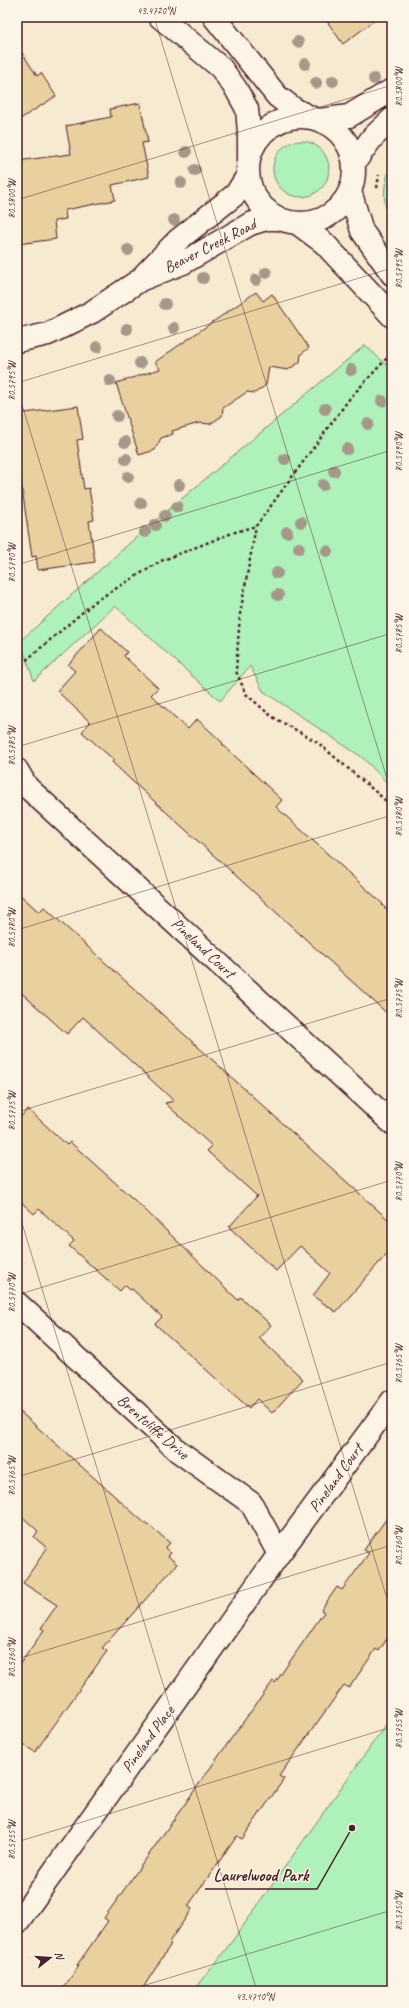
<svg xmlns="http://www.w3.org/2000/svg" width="409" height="2008" font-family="Caveat,sans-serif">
<rect width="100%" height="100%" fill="#f6ead0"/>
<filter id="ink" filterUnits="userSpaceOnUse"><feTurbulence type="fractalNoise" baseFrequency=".025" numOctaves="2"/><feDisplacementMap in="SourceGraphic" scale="8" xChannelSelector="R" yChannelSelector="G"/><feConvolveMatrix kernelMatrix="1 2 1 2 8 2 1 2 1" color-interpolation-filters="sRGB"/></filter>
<g filter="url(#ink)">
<path fill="#aef1ba" stroke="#7c8872" d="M273 169a28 28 0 1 1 56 0a28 28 0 1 1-56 0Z
M 392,165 L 392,228 C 383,208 381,184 392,165 Z
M 365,345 L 392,370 L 392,788 L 363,758 L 263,691 L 250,666 L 220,701 L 115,606 L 34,681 L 20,641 L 141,533 Z
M 392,1716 L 392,1991 L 194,1991 L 233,1940 Z"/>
<path fill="#e9d09f" stroke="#4a1f2b" d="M 324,17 L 379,17 L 343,44 Z
M 17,45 L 37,76 L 41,73 L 56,96 L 17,121 Z
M 140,103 L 148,142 L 142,143 L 149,177 L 112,185 L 115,200 L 65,210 L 66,219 L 54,221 L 56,239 L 17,244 L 17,161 L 71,154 L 66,126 L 111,117 L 110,109 Z
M 256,292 L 263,301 L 272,294 L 309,348 L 301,354 L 300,362 L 288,370 L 269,367 L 266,385 L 255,393 L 247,392 L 223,408 L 222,416 L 210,424 L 199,423 L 172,431 L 173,434 L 161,438 L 155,450 L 139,455 L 116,383 L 160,369 L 155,362 Z
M 78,406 L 83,439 L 77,440 L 84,489 L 89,488 L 94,520 L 89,521 L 95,562 L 38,570 L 36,556 L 32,557 L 20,475 L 17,450 L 17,414 Z
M 101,628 L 127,652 L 124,656 L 158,688 L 151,695 L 188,729 L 197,719 L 223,743 L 222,744 L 282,800 L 276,807 L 383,904 L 382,905 L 392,914 L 392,1018 L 131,780 L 112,762 L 114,760 L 82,732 L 90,722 L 57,691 L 75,671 L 68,665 Z
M 17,892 L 39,912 L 44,907 L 392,1223 L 392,1248 L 336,1312 L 313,1296 L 330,1273 L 300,1246 L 276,1271 L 229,1227 L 257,1196 L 207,1151 L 212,1146 L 165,1103 L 174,1101 L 83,1017 L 67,1034 L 17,989 Z
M 28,1109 L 67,1145 L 70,1142 L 141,1206 L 238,1300 L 240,1297 L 271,1325 L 259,1338 L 303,1379 L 272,1413 L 257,1399 L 249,1408 L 155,1324 L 162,1317 L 132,1289 L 130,1290 L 125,1285 L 120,1291 L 69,1246 L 74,1241 L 39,1209 L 34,1214 L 17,1198 L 17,1121 Z
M 17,1409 L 148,1526 L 149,1525 L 170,1543 L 165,1548 L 171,1553 L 168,1556 L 177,1564 L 102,1648 L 107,1651 L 35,1752 L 17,1741 L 17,1668 L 44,1630 L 41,1628 L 57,1605 L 23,1583 L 47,1548 L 34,1537 L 38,1531 L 17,1512 Z
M 392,1511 L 392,1631 L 379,1651 L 376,1649 L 349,1688 L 344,1685 L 279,1776 L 284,1779 L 261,1812 L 242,1839 L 237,1836 L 188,1906 L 192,1909 L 169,1942 L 171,1944 L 141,1991 L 61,1991 L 79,1966 L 77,1965 L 108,1921 L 104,1918 L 233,1736 L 273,1681 L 275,1683 L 324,1612 L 321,1610 L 337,1587 L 342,1590 L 369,1553 L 364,1550 Z"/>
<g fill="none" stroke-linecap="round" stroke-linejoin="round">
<g stroke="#4a1f2b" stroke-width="25">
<path id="minor" d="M 160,17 L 221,68 L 236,89 L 247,109 L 249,132 L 249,156
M 214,17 L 277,96 L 294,109 L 312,118
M248 170a53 53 0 1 1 106 0a53 53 0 1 1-106 0Z
M 320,120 L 349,116 L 392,90
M 354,163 L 372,138 L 392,119
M 350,191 L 362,231 L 392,274
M 297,223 L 324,243 L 392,316
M 145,274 L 178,240 L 236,194 L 248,175
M 17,341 L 48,334 L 92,312 L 140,280 L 183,263 L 250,224 L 266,219 L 280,219
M 17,770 L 27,787 L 392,1123
M 17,1303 L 178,1451 L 251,1503 L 279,1554
M 17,1923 L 279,1554 L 392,1401"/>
</g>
<path stroke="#4a1f2b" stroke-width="2.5" stroke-dasharray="3 3" stroke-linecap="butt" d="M 377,188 L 379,175
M 385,220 L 392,218
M 392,357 L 388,357 L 350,398 L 256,526 L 240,614 L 236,671 L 246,694 L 271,716 L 317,742 L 384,799 L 392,809
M 17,668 L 97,600 L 161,561 L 232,533 L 256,526"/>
<use href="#minor" stroke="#fcf5e5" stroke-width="22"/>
</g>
<g fill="#a59889">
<circle cx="298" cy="42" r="6"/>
<circle cx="305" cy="64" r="6"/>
<circle cx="374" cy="79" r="6"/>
<circle cx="333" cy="81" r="6"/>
<circle cx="316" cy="83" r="6"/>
<circle cx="186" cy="152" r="6"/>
<circle cx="195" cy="170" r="6"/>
<circle cx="181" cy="183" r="6"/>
<circle cx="174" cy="220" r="6"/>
<circle cx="128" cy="250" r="6"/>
<circle cx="266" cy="273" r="6"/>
<circle cx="203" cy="278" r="6"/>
<circle cx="256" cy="280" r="6"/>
<circle cx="165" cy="304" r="6"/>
<circle cx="174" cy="328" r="6"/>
<circle cx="127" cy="329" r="6"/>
<circle cx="97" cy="347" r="6"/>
<circle cx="140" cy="363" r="6"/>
<circle cx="351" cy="370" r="6"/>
<circle cx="110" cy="381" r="6"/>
<circle cx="382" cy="401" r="6"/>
<circle cx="325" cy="409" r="6"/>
<circle cx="117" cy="416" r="6"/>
<circle cx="368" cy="424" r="6"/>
<circle cx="125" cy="442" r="6"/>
<circle cx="347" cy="449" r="6"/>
<circle cx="126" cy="459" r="6"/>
<circle cx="285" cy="459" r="6"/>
<circle cx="334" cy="471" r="6"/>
<circle cx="128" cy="477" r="6"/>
<circle cx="179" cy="485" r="6"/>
<circle cx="323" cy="485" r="6"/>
<circle cx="141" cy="503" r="6"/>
<circle cx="177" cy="507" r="6"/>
<circle cx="165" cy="516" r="6"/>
<circle cx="301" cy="522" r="6"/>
<circle cx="155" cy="525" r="6"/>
<circle cx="145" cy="532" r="6"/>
<circle cx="287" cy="532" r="6"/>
<circle cx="299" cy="548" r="6"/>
<circle cx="327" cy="551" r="6"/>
<circle cx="277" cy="573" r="6"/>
<circle cx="278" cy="595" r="6"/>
</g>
</g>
<path fill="none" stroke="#4a1f2b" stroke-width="1" stroke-opacity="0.45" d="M 154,17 L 392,795M 17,18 L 19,17M 17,200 L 392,85M 17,383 L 392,268M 17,388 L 392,1615M 17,565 L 392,450M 17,747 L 392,633M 17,930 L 392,815M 17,1112 L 392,998M 17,1207 L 257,1991M 17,1295 L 392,1180M 17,1477 L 392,1362M 17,1659 L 392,1545M 17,1842 L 392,1727M 126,1991 L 392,1910"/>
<g text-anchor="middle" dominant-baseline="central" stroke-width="3" stroke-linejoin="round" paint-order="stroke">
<g font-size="16" fill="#4a1f2b" stroke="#fcf5e5">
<text transform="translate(210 246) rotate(-27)">Beaver Creek Road</text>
<text transform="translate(203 948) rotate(43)">Pineland Court</text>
<text transform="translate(153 1427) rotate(41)">Brentcliffe Drive</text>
<text transform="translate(336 1478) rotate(-54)">Pineland Court</text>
<text transform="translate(148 1739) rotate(-54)">Pineland Place</text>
</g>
</g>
<path fill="none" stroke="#4a1f2b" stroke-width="1.5" d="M352 1828L317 1889H205"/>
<circle fill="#4a1f2b" stroke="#fcf5e5" stroke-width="1.5" cx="352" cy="1828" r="4"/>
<g font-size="17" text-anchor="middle" font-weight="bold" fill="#4a1f2b" stroke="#fcf5e5" stroke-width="3" stroke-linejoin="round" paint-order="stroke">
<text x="261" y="1881">Laurelwood Park</text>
</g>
<rect width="409" height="2008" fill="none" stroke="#fcf5e5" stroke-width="44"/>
<g transform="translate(50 1958) rotate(73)" stroke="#fcf5e5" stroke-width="3" paint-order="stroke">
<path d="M0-3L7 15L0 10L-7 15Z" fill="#4a1f2b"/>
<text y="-6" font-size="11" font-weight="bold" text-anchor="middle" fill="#4a1f2b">N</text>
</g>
<rect x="22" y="22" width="365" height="1964" fill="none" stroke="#4a1f2b" stroke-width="1.5"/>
<g font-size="10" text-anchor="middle" fill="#4a1f2b">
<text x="156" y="14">43.4720°N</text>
<text transform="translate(398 87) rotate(-90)" y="4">80.5800°W</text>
<text transform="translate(11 199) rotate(-90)" y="4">80.5800°W</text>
<text transform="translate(398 269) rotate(-90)" y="4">80.5795°W</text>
<text transform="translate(11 381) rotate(-90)" y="4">80.5795°W</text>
<text transform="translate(398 452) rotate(-90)" y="4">80.5790°W</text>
<text transform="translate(11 563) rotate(-90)" y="4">80.5790°W</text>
<text transform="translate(398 634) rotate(-90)" y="4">80.5785°W</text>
<text transform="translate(11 746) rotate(-90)" y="4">80.5785°W</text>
<text transform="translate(398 817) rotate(-90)" y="4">80.5780°W</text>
<text transform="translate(11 928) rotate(-90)" y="4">80.5780°W</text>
<text transform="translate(398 999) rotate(-90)" y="4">80.5775°W</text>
<text transform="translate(11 1111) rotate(-90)" y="4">80.5775°W</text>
<text transform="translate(398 1182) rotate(-90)" y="4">80.5770°W</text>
<text transform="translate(11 1293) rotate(-90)" y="4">80.5770°W</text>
<text transform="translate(398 1364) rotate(-90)" y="4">80.5765°W</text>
<text transform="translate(11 1476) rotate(-90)" y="4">80.5765°W</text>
<text transform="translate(398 1546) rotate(-90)" y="4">80.5760°W</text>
<text transform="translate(11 1658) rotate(-90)" y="4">80.5760°W</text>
<text transform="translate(398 1729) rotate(-90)" y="4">80.5755°W</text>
<text transform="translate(11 1840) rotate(-90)" y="4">80.5755°W</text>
<text transform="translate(398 1911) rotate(-90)" y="4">80.5750°W</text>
<text x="255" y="2000">43.4710°N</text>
</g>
</svg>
